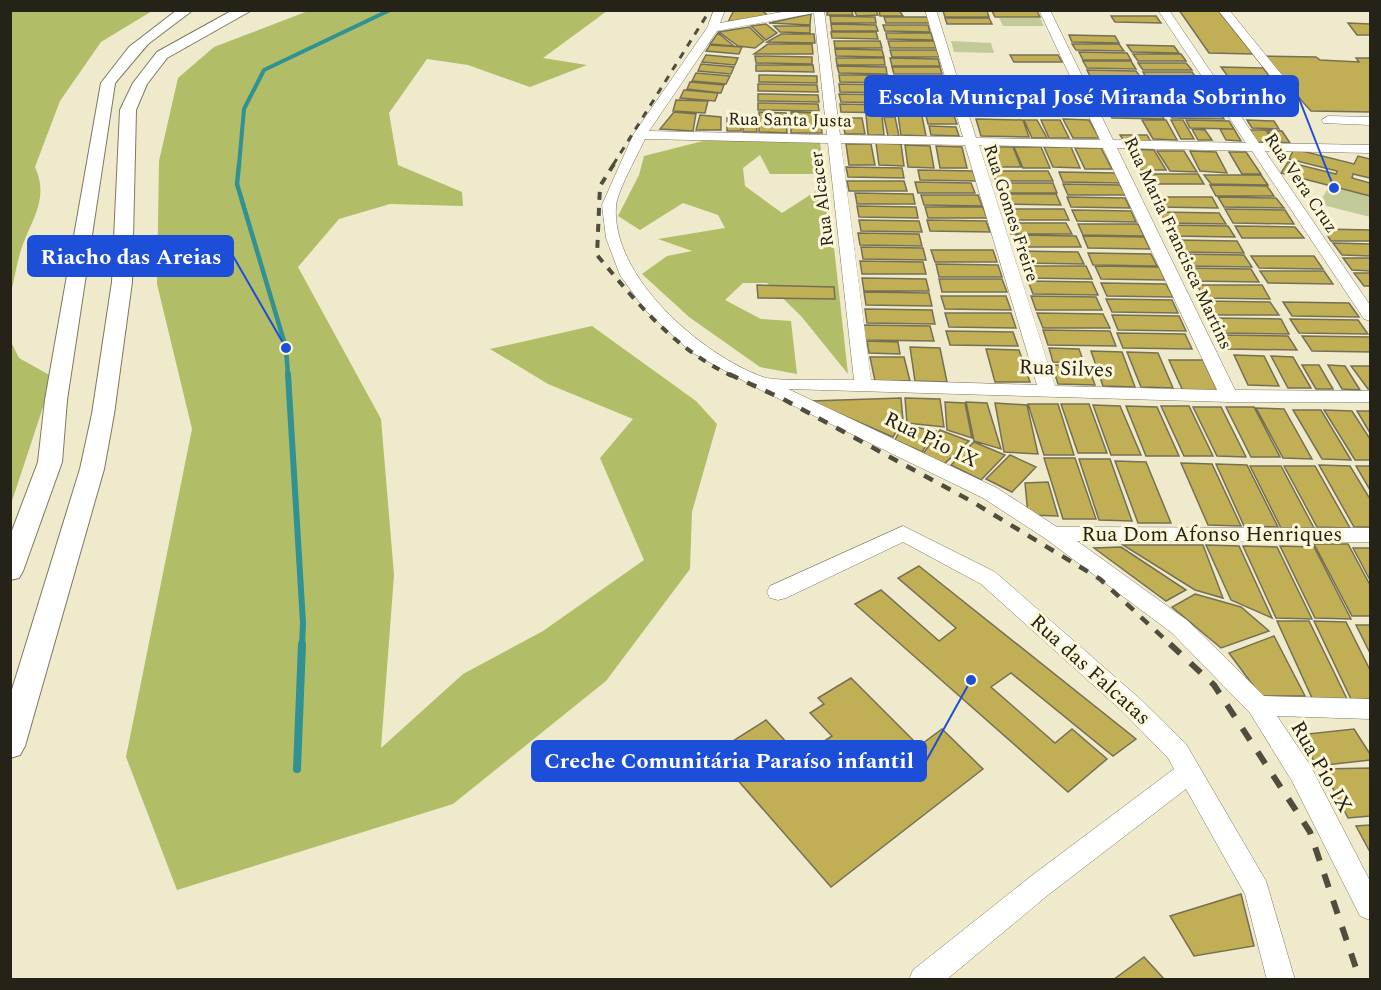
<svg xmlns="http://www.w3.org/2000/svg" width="1381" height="990" font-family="Spectral,serif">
<rect width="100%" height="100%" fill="#f0eacc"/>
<path fill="#c2cb97" d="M 999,18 L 1040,18 L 1044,26 L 1003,26 Z
M 951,41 L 991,43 L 994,53 L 954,52 Z
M 1329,186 L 1370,196 L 1370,217 L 1319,204 Z"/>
<path fill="#b1be67" d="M 11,10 L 152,11 L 101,42 L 60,101 L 35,167 C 49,198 33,217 22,247 C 17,261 15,277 11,292 Z
M 308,11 L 607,11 L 543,58 L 587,65 L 530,87 L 468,65 L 427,59 L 389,113 L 398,165 L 462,192 L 463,206 L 390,204 L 339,219 L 298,267 L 381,419 L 394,575 L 381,748 L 463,674 L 543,631 L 644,560 L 600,458 L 633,419 L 548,384 L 490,349 L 592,326 L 696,401 L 717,424 L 692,512 L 690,569 L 606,681 L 453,804 L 177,890 L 126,757 L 192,429 L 157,284 L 159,161 L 178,78 L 214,47 Z
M 707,140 L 820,143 L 825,174 L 770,174 L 760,155 L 743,168 L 745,186 L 782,213 L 827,184 L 848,374 L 801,316 L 767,283 L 743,283 L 725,300 L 761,319 L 791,321 L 797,374 L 760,367 L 689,317 L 642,274 L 667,256 L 692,251 L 658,239 L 725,228 L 718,215 L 683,203 L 640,230 L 618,216 L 639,175 L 644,156 Z
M 11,342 L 19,358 L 53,377 L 11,504 Z"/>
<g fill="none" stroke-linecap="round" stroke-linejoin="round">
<path stroke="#329193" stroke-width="4" d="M 239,165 L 244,109 L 264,70 L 390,10"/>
<path stroke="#329193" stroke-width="4.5" d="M 239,164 L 237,184 L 286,348 L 288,376"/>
<path stroke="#329193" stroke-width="6" d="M 288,374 L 303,623 L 302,645"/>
<path stroke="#329193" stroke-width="8" d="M 297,769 L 302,644"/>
</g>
<path fill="#c1af55" stroke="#757055" stroke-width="1.5" d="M 734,10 L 761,10 L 769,16 L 728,22 Z
M 835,10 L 851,10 L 853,15 L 827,15 L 827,12 Z
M 854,10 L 876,10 L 878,15 L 857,16 Z
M 879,10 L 899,10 L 903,16 L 880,16 Z
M 1179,10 L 1218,10 L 1253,54 L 1209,53 Z
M 943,11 L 987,11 L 989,17 L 945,17 Z
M 992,11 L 1037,11 L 1040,17 L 995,17 Z
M 811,14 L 810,25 L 769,23 Z
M 830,16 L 875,17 L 876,23 L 831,23 Z
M 1111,16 L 1156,16 L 1161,23 L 1115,22 Z
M 884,17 L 928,17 L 930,23 L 886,23 Z
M 945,18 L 989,18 L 992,24 L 947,24 Z
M 1348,23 L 1370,24 L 1370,35 L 1357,35 Z
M 766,24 L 777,33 L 766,40 L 751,26 Z
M 831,24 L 876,25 L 878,31 L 832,31 Z
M 883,25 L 928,25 L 930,32 L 885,31 Z
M 774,26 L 810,26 L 810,33 L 780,32 Z
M 749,27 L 764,41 L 755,48 L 738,46 L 719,32 Z
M 831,32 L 876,32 L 878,39 L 832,38 Z
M 718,33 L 734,46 L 710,44 Z
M 886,33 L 931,33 L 933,40 L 887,39 Z
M 781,34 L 814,34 L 815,43 L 767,42 Z
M 1069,35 L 1115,36 L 1119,43 L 1072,42 Z
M 834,41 L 880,41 L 882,48 L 835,48 Z
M 888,41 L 934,41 L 936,48 L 890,48 Z
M 768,44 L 812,44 L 813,54 L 754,54 Z
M 1072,44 L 1119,44 L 1124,51 L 1076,50 Z
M 710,45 L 742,47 L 739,54 L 706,51 Z
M 1127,45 L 1174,46 L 1179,53 L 1132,52 Z
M 835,49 L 882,50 L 884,57 L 836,56 Z
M 890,50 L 937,50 L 939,57 L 892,57 Z
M 1079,52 L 1127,53 L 1131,60 L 1083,60 Z
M 1133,54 L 1181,54 L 1186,61 L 1138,61 Z
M 706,55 L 738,58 L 735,65 L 702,62 Z
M 1010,55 L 1058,55 L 1062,62 L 1014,62 Z
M 755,56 L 812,57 L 812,64 L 756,63 Z
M 1261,56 L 1316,57 L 1320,60 L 1359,62 L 1356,58 L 1370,58 L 1370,112 L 1311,111 Z
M 836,58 L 884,58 L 885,65 L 837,65 Z
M 890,58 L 938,59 L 940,66 L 892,66 Z
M 1083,61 L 1131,61 L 1136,69 L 1087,68 Z
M 1138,63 L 1186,63 L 1192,70 L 1143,70 Z
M 701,64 L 734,67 L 731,74 L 698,71 Z
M 756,65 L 813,65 L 814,72 L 756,71 Z
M 837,66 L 886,67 L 887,74 L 839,73 Z
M 892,67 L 940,67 L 942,74 L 894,74 Z
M 1221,67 L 1263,68 L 1297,111 L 1252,109 Z
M 1087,70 L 1136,71 L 1141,78 L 1091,78 Z
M 1143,72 L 1192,72 L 1197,79 L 1147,79 Z
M 696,73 L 730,76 L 726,84 L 692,81 Z
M 759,75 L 817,76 L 817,83 L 759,82 Z
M 839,75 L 888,75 L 890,83 L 840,82 Z
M 690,82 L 724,85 L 721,93 L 687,89 Z
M 758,84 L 817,85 L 818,92 L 758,91 Z
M 839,84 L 889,85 L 890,93 L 840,92 Z
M 684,90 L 718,93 L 715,101 L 680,98 Z
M 758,94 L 818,95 L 819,102 L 758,101 Z
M 839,94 L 890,95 L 892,103 L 841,102 Z
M 676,100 L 708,101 L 705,113 L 673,111 Z
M 758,103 L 818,104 L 819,111 L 758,110 Z
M 840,104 L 891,105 L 893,113 L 841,112 Z
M 1031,107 L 1082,108 L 1087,116 L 1035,115 Z
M 1107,110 L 1159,110 L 1164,119 L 1112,118 Z
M 1166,110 L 1218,110 L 1224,119 L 1172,118 Z
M 674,112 L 696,114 L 693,131 L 660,129 Z
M 759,112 L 786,113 L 787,133 L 759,132 Z
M 791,112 L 820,113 L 822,133 L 791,133 Z
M 700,115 L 721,117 L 721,130 L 696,130 Z
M 866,115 L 882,116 L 884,135 L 868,135 Z
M 898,115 L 922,116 L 926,136 L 901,135 Z
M 926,116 L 954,116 L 957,124 L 928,124 Z
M 884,117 L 895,117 L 899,136 L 888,136 Z
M 727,118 L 741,118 L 741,131 L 727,131 Z
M 743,118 L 756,119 L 757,132 L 743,132 Z
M 842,118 L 862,118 L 865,134 L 845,134 Z
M 976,119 L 1023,120 L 1029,137 L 981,136 Z
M 1063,119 L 1089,120 L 1099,138 L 1073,138 Z
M 1024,120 L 1037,120 L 1047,138 L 1032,138 Z
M 1041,120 L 1060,120 L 1069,138 L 1049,138 Z
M 1142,120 L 1166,120 L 1177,140 L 1153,139 Z
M 1171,120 L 1183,120 L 1194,139 L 1181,139 Z
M 1186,120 L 1229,121 L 1234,129 L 1190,128 Z
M 1247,120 L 1274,121 L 1279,129 L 1252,128 Z
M 929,126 L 956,127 L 959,136 L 931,135 Z
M 1192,129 L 1205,130 L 1212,140 L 1198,140 Z
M 1220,129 L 1234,129 L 1241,141 L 1226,140 Z
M 1248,130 L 1266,130 L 1274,143 L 1256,142 Z
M 1268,130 L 1282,131 L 1290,143 L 1275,142 Z
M 1120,135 L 1147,135 L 1151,142 L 1124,141 Z
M 876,143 L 901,144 L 904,166 L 879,165 Z
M 846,144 L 871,144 L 875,165 L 849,165 Z
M 905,145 L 930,146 L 934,168 L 908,167 Z
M 936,146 L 962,147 L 967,168 L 940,168 Z
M 986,147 L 1013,147 L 1021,167 L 994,167 Z
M 1014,147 L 1041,147 L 1050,168 L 1023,168 Z
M 1044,147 L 1071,147 L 1080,168 L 1053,167 Z
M 1075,148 L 1101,148 L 1112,169 L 1085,169 Z
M 1127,149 L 1154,150 L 1166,170 L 1138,170 Z
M 1294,149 L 1354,164 L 1358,156 L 1370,159 L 1370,178 L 1353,174 L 1352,178 L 1370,183 L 1370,196 L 1281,173 L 1288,162 L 1336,174 L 1337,171 L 1289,159 Z
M 1157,151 L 1184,151 L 1197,172 L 1170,171 Z
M 1190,151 L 1216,152 L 1227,173 L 1200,171 Z
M 1229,152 L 1246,152 L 1261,174 L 1242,174 Z
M 846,167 L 902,168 L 904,178 L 848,177 Z
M 918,170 L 973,171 L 976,181 L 920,180 Z
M 992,171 L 1048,171 L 1053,181 L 996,181 Z
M 1059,172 L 1115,173 L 1120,183 L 1063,182 Z
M 1141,174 L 1198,174 L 1204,184 L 1147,184 Z
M 1204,175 L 1261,175 L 1268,185 L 1211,184 Z
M 847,181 L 904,181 L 907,191 L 849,191 Z
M 915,182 L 971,183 L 975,193 L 918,193 Z
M 996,183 L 1053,183 L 1057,193 L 1000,193 Z
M 1063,184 L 1120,185 L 1126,195 L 1068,195 Z
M 1210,185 L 1267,186 L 1274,196 L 1216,196 Z
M 855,193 L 913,194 L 915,204 L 857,204 Z
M 999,194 L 1056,194 L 1061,205 L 1003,204 Z
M 921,195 L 978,195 L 982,206 L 924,205 Z
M 1067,197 L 1125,198 L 1130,208 L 1071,207 Z
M 1153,197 L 1212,197 L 1218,208 L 1159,207 Z
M 1218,197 L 1276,198 L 1284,208 L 1224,207 Z
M 857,206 L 916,207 L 918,218 L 859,217 Z
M 925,207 L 983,207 L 987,218 L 928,218 Z
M 1006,209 L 1064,209 L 1069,220 L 1010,220 Z
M 1225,209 L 1285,210 L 1294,224 L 1233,223 Z
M 1072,210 L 1131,211 L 1136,222 L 1077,221 Z
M 1159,212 L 1219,213 L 1226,224 L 1166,223 Z
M 859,220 L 919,221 L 922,232 L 861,231 Z
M 927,220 L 986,221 L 990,232 L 930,231 Z
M 1007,223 L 1066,223 L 1072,234 L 1011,234 Z
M 1078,224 L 1138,224 L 1144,236 L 1083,235 Z
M 1167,225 L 1228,226 L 1235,237 L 1173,236 Z
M 1235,226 L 1295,227 L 1304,238 L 1242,238 Z
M 1323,229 L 1370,230 L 1370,241 L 1331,241 Z
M 858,233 L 919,234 L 922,246 L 860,245 Z
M 1016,235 L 1076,236 L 1081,247 L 1020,247 Z
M 1083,236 L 1144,237 L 1150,249 L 1088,248 Z
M 1175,240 L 1237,241 L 1244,253 L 1182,252 Z
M 1333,243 L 1370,244 L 1370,256 L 1342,255 Z
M 861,247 L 923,248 L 926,260 L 863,259 Z
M 931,250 L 993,250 L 997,262 L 935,262 Z
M 1017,251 L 1078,252 L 1084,264 L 1022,263 Z
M 1088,253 L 1151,254 L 1157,266 L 1093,265 Z
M 1181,254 L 1244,255 L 1252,267 L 1188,266 Z
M 1251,256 L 1314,256 L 1323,269 L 1259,268 Z
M 1343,258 L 1370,258 L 1370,271 L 1352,270 Z
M 860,261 L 923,262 L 926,274 L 862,274 Z
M 936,264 L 998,265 L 1002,277 L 939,277 Z
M 1023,266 L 1086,266 L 1092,279 L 1028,278 Z
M 1095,266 L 1159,267 L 1165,280 L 1101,279 Z
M 1187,268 L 1251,269 L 1259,282 L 1194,281 Z
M 1260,271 L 1324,271 L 1333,284 L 1268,283 Z
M 1354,273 L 1370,273 L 1370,286 L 1364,286 Z
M 862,278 L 926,279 L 929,291 L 864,291 Z
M 939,279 L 1002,279 L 1007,292 L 942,292 Z
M 1028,281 L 1092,282 L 1098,295 L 1033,294 Z
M 1101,283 L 1166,284 L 1173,297 L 1107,296 Z
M 757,285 L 834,287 L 835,299 L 758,298 Z
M 1197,285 L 1262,285 L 1270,299 L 1204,298 Z
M 864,292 L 929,293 L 932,306 L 866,305 Z
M 941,296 L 1006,296 L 1011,310 L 945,309 Z
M 1031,296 L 1096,297 L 1102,310 L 1036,310 Z
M 1106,299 L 1172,300 L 1178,313 L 1112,312 Z
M 1204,301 L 1270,302 L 1279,315 L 1211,315 Z
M 1283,302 L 1349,303 L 1359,317 L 1292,316 Z
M 865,309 L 932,310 L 935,324 L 867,323 Z
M 945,313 L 1011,313 L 1016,328 L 949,327 Z
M 1037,313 L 1103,314 L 1110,328 L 1043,328 Z
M 1112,315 L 1179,316 L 1186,331 L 1118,330 Z
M 1213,318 L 1281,319 L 1289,334 L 1221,333 Z
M 1290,319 L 1358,320 L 1368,334 L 1299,333 Z
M 863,325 L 930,326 L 934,341 L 865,340 Z
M 1043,330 L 1110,331 L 1116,346 L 1048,345 Z
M 946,331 L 1013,332 L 1018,346 L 950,345 Z
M 1117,333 L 1185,334 L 1192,349 L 1123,348 Z
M 1219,335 L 1288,336 L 1297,350 L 1227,349 Z
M 1302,336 L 1370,337 L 1370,352 L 1312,351 Z
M 867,341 L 898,342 L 900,354 L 869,353 Z
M 910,347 L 940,348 L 947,382 L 915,381 Z
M 1049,348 L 1079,349 L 1084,363 L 1053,362 Z
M 986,349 L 1019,350 L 1030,382 L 995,382 Z
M 1091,351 L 1122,352 L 1135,387 L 1103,386 Z
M 1127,352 L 1158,353 L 1173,388 L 1141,387 Z
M 1234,355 L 1264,356 L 1279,386 L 1248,385 Z
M 1271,356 L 1293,357 L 1311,388 L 1288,388 Z
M 870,357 L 904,357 L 910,381 L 875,381 Z
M 1169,360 L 1203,360 L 1218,392 L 1183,391 Z
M 1052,365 L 1088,366 L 1095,385 L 1058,384 Z
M 1302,365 L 1319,365 L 1333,389 L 1316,389 Z
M 1328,365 L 1345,366 L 1360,390 L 1342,389 Z
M 1351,366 L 1370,366 L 1370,389 L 1368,389 Z
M 901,398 L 903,420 L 893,437 L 810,401 Z
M 905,398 L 940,399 L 944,427 L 907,423 Z
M 945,402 L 965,403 L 972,438 L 947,430 Z
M 966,402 L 987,403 L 1001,449 L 974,441 Z
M 995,403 L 1027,405 L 1038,454 L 1004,452 Z
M 1028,404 L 1058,404 L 1074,455 L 1044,455 Z
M 1061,404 L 1089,404 L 1107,453 L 1078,453 Z
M 1093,405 L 1120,406 L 1141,455 L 1111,455 Z
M 1126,406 L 1157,407 L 1179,456 L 1146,456 Z
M 1161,406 L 1189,406 L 1213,456 L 1184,456 Z
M 1193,407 L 1221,407 L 1246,457 L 1217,456 Z
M 1226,407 L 1254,407 L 1280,457 L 1251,457 Z
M 1256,408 L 1284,409 L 1312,459 L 1283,458 Z
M 1293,410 L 1321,410 L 1351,460 L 1322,459 Z
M 1324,410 L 1352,411 L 1370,439 L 1370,460 L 1355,460 Z
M 1357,411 L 1370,411 L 1370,433 Z
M 903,425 L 936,431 L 922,452 L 895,440 Z
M 940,430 L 969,441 L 944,464 L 923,454 Z
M 974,442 L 1005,455 L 981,480 L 951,465 Z
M 1010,455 L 1036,467 L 1012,492 L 986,479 Z
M 1044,458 L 1075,458 L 1096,519 L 1063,519 Z
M 1079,459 L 1110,459 L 1132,521 L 1099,520 Z
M 1115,461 L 1146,462 L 1171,523 L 1138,523 Z
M 1181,463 L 1212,464 L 1241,526 L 1208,525 Z
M 1216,464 L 1247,465 L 1278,527 L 1244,526 Z
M 1319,465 L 1350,466 L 1370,499 L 1370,527 L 1354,527 Z
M 1250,466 L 1281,466 L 1314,528 L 1281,528 Z
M 1284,466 L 1315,466 L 1350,528 L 1317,527 Z
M 1356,466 L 1370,466 L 1370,490 Z
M 1048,482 L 1058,516 L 1028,515 L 1025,483 Z
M 1314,544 L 1348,544 L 1370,585 L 1370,616 L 1352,616 Z
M 1123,545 L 1203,545 L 1223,598 L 1195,590 Z
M 1206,545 L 1239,546 L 1272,618 L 1231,600 Z
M 1243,546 L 1277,547 L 1312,619 L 1276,618 Z
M 1280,546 L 1314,547 L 1351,619 L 1315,618 Z
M 1121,547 L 1186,590 L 1166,601 L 1094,548 Z
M 1353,548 L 1370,548 L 1370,580 Z
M 919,566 L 1136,739 L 1113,756 L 1011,673 L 991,687 L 1055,743 L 1072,729 L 1107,759 L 1068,792 L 855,604 L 881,590 L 939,641 L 956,628 L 898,578 Z
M 1195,594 L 1241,607 L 1269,631 L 1221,648 L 1172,607 Z
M 1277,621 L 1309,621 L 1347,699 L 1312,698 Z
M 1314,621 L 1346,622 L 1370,670 L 1370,699 L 1351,699 Z
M 1356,625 L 1370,625 L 1370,653 Z
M 1274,636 L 1305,696 L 1261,696 L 1229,653 Z
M 851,678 L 919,746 L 942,729 L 983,769 L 831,887 L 714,753 L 766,720 L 800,757 L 832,736 L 810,713 L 824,704 L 818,698 Z
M 1354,729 L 1370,754 L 1370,760 L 1317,766 L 1298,735 Z
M 1370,768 L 1370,816 L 1348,818 L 1323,769 Z
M 1370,825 L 1370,852 L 1356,826 Z
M 1241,894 L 1254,946 L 1194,956 L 1170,916 Z
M 1144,957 L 1165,980 L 1113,980 Z"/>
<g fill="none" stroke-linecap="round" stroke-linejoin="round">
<g stroke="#7e795e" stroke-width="1">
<path id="minor" d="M 714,10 L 725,10 L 720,23 L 793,10 L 824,10 L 840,135 L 963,137 L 925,10 L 936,10 L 976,138 L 1100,140 L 1039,10 L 1050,10 L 1113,140 L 1246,143 L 1158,10 L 1169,10 L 1259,143 L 1370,145 L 1370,153 L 1265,151 L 1370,305 L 1370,321 L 1364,319 L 1252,151 L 1117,148 L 1235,390 L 1370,391 L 1370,402 L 1229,402 L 788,389 L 997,488 L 1057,527 L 1370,528 L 1370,542 L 1077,541 L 1188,621 L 1264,696 L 1370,699 L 1370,719 L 1277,716 L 1310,765 L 1370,881 L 1370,920 L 1360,916 L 1292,781 L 1250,713 L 1172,633 L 1046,539 L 983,498 L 755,387 L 691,352 L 646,311 L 620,275 L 606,238 L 602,205 L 633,135 L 707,28 ZM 814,13 L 827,135 L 649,131 L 717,31 ZM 645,139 L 828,143 L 854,380 C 834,379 777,382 763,377 C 702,355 611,277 616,206 C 617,192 638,154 645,139 ZM 841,143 L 965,145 L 1037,385 L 871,380 ZM 979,145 L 1103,148 L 1217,390 L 1055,386 Z
M 1218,10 L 1229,10 L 1291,86 L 1291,92 L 1283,92 Z
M 1328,116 L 1370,117 L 1370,125 L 1323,123 L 1322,120 Z
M 903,526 L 995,572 L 1138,697 L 1186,744 L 1266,881 L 1295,980 L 1267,980 L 1245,894 L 1186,789 L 1048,895 L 946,980 L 909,980 L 913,970 L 1030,877 L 1174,769 L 1168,758 L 1122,711 L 981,584 L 903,542 L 786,598 L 778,600 L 770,598 L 767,592 L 770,586 Z"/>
</g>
<g stroke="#7e795e" stroke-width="2">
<path id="major" d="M 177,10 L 193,10 L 148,44 L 115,83 L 67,400 L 62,462 L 23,571 L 19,578 L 10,580 L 10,536 L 38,462 L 45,400 L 101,83 L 129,47 Z
M 233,10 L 252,10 L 167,58 L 147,84 L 136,110 L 132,282 L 114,414 L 104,469 L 25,746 L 20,755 L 10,758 L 10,696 L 80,469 L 92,414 L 112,282 L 120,110 L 133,83 L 157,52 Z"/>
</g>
<use href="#minor" fill="#fff" fill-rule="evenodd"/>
<use href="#major" fill="#fff" fill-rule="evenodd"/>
<path stroke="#504d3e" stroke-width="3" stroke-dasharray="7 7" stroke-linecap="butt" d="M 613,165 L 710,10"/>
<path stroke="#504d3e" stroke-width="4" stroke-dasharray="8 8" stroke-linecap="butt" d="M 614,164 L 600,186 L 597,255 C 638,304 673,348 732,376"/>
<path stroke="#504d3e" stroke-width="4.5" stroke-dasharray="10 10" stroke-linecap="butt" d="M 729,374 L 785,400 L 971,501 L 1100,579 L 1171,645"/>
<path stroke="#504d3e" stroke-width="6" stroke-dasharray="14 14" stroke-linecap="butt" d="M 1170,644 L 1214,685 L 1310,832 L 1360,980"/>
</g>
<g text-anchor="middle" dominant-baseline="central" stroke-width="6" stroke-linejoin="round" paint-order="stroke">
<g font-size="18" fill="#252318" stroke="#fdf7d9">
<text transform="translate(790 120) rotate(1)">Rua Santa Justa</text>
<text transform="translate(1301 183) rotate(56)">Rua Vera Cruz</text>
<text transform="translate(822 199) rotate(-97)">Rua Alcacer</text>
<text transform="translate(1011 213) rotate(72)">Rua Gomes Freire</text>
<text transform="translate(1178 243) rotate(65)">Rua Maria Francisca Martins</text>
</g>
<g font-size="21" fill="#252318" stroke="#fdf7d9">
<text transform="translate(1066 369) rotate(2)">Rua Silves</text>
<text transform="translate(931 440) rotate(26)">Rua Pio IX</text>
<text x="1212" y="535">Rua Dom Afonso Henriques</text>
<text transform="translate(1090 670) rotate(42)">Rua das Falcatas</text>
<text transform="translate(1321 767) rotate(60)">Rua Pio IX</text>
</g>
</g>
<path fill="none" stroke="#1d4ed8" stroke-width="2" d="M1334 188L1298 96M286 348L233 256M971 680L926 761"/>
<g fill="#1d4ed8" stroke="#fdf7d9" stroke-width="2">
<circle cx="1334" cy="188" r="6"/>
<circle cx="286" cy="348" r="6"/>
<circle cx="971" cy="680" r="6"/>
</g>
<g fill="#1d4ed8" stroke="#1d4ed8" stroke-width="2">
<rect x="865" y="76" width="433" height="40" rx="6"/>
<rect x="28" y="236" width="205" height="40" rx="6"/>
<rect x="532" y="741" width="394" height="40" rx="6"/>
</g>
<g font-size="22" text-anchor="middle" font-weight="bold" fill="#fff">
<text x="1082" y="104">Escola Municpal José Miranda Sobrinho</text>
<text x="131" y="264">Riacho das Areias</text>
<text x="729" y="768">Creche Comunitária Paraíso infantil</text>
</g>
<rect width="1381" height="990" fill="none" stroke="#252318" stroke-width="24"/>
</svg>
